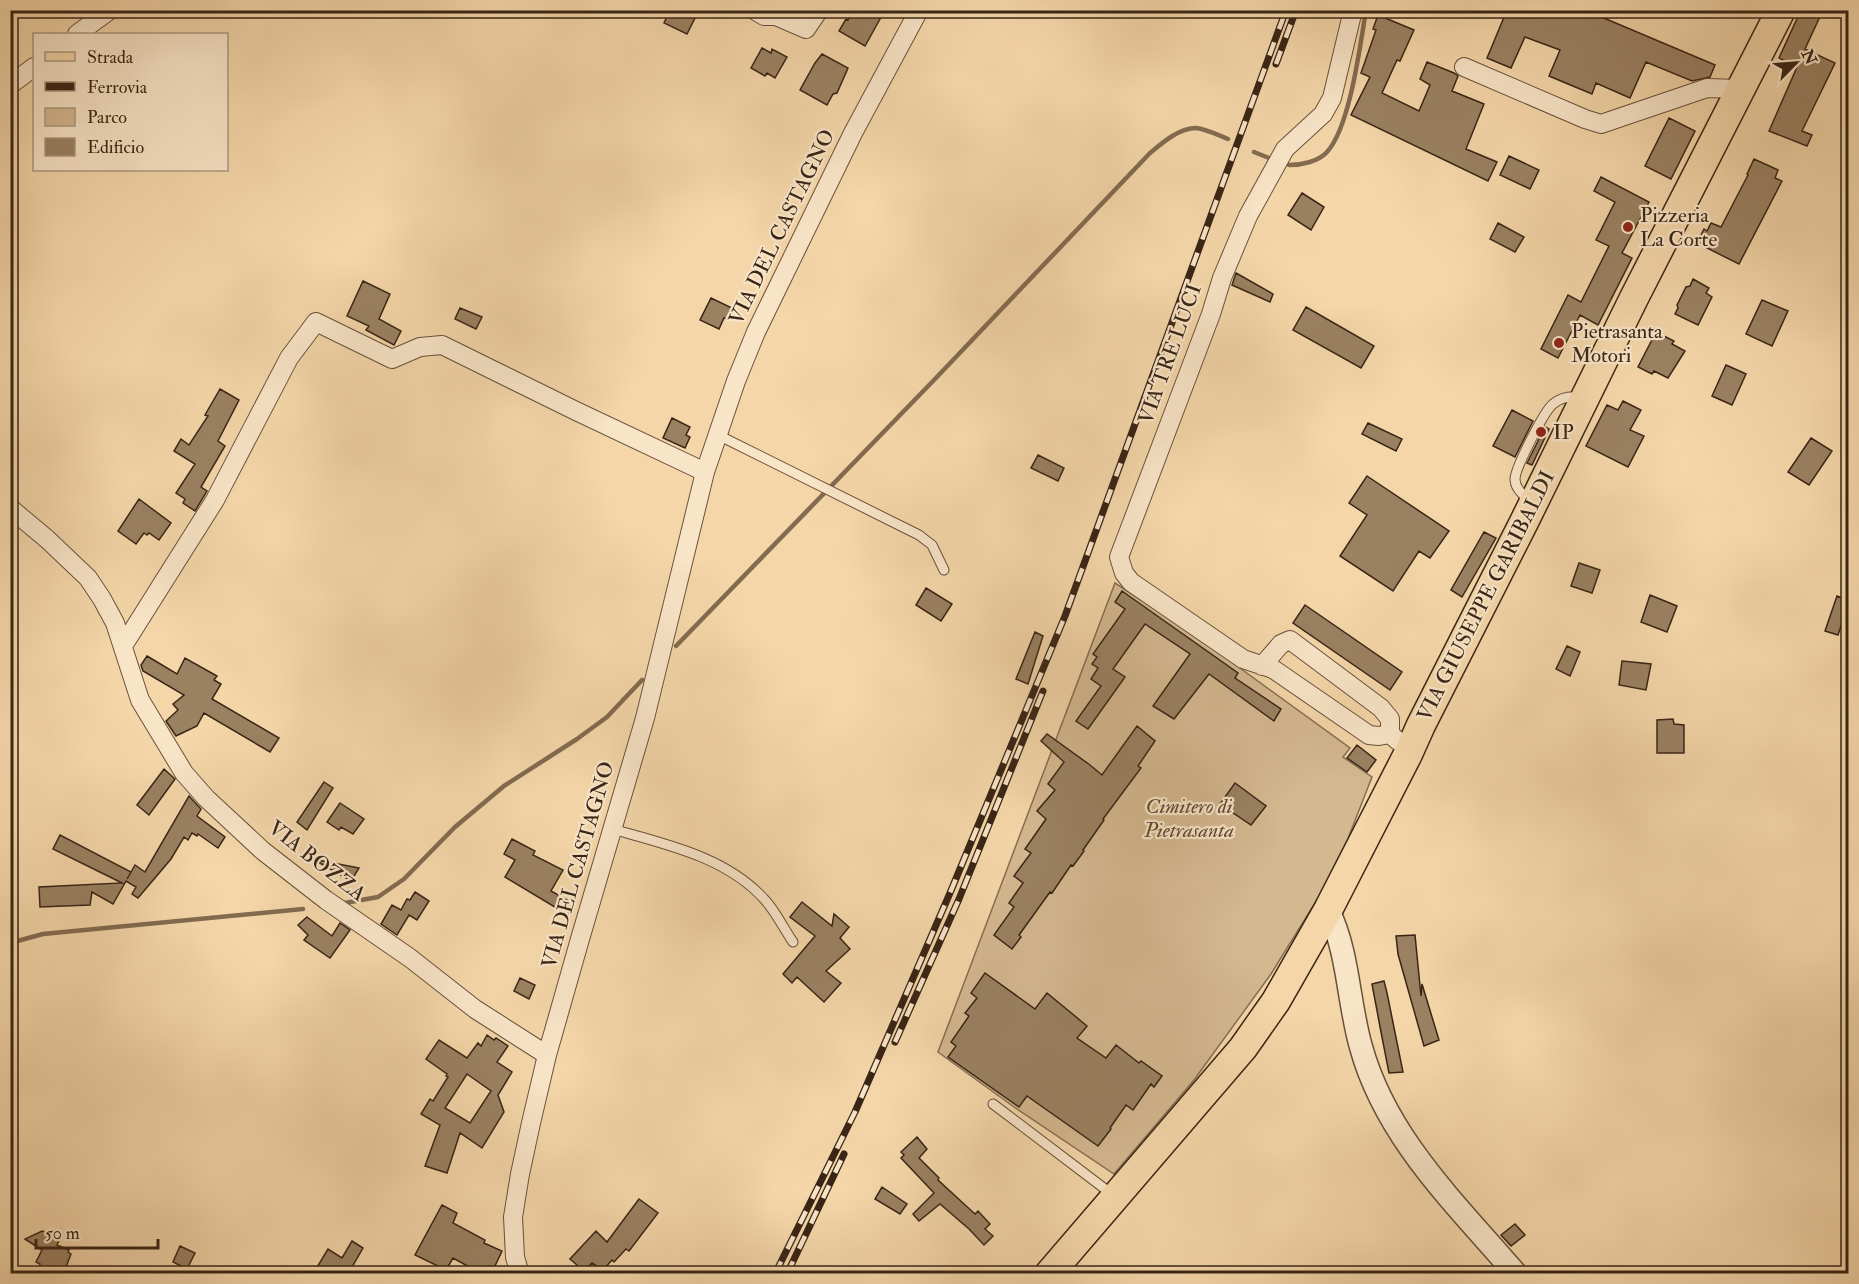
<svg xmlns="http://www.w3.org/2000/svg" width="1859" height="1284" font-family="'IM FELL Double Pica',serif">
<rect width="100%" height="100%" fill="#f4d6a9"/>
<filter id="stains"><feTurbulence type="fractalNoise" baseFrequency=".00333" numOctaves="4"/><feColorMatrix values="0 0 0 0 .2 0 0 0 0 .09 0 0 0 0 .02 0 0 0 .5 -.17"/></filter>
<radialGradient id="worn" r=".72"><stop offset=".6" stop-color="#630" stop-opacity="0"/><stop offset="1" stop-color="#630" stop-opacity=".3"/></radialGradient>
<path fill="#d4b890" stroke="#866e52" stroke-width="1.5" d="M 1115,583 L 1189,631 L 1350,748 L 1343,757 L 1372,777 L 1347,841 L 1323,890 L 1271,974 L 1194,1080 L 1114,1174 L 1014,1107 L 938,1052 Z"/>
<g fill="none" stroke-linecap="round" stroke-linejoin="round">
<path stroke="#836b50" stroke-width="4.5" d="M 1254,152 L 1269,158
M 1289,165 C 1301,165 1318,162 1327,152 C 1350,127 1360,46 1366,10
M 676,646 L 935,379 L 1150,153 C 1162,143 1179,128 1196,128 C 1206,129 1218,135 1228,139
M 345,903 L 378,897 L 404,879 L 455,827 L 504,786 L 577,739 L 607,717 L 642,680
M 10,943 L 43,934 L 303,909"/>
</g>
<path fill="#9a8162" stroke="#392515" stroke-width="1.5" fill-rule="evenodd" d="M 670,10 L 699,10 L 687,34 L 664,23 Z
M 853,10 L 885,10 L 865,46 L 839,31 L 846,19 L 848,20 Z
M 1507,10 L 1585,10 L 1715,65 L 1710,77 L 1692,81 L 1646,62 L 1630,98 L 1596,83 L 1592,94 L 1549,76 L 1560,50 L 1525,37 L 1511,68 L 1487,58 Z
M 1801,10 L 1823,10 L 1805,49 L 1835,63 L 1802,131 L 1812,135 L 1807,146 L 1769,131 L 1797,67 L 1779,58 Z
M 1378,15 L 1414,30 L 1400,61 L 1397,60 L 1382,93 L 1419,111 L 1430,85 L 1420,79 L 1427,62 L 1454,73 L 1458,76 L 1452,91 L 1484,104 L 1466,149 L 1497,162 L 1488,181 L 1351,115 L 1370,77 L 1361,73 L 1376,30 L 1373,29 Z
M 762,48 L 771,53 L 772,49 L 787,57 L 775,78 L 767,73 L 765,76 L 751,68 Z
M 822,54 L 848,68 L 837,93 L 833,94 L 827,105 L 800,90 L 815,63 Z
M 1669,118 L 1695,131 L 1671,179 L 1645,166 Z
M 1509,156 L 1539,170 L 1530,189 L 1500,175 Z
M 1754,159 L 1778,170 L 1775,178 L 1782,181 L 1739,264 L 1697,243 L 1704,229 L 1707,231 L 1711,223 L 1721,227 L 1748,175 L 1747,174 Z
M 1601,177 L 1649,202 L 1622,253 L 1632,258 L 1598,325 L 1580,315 L 1558,358 L 1541,349 L 1568,295 L 1581,302 L 1609,246 L 1596,240 L 1615,202 L 1594,191 Z
M 1302,193 L 1324,207 L 1311,230 L 1288,215 Z
M 1498,223 L 1524,237 L 1515,252 L 1490,239 Z
M 1236,273 L 1273,294 L 1270,302 L 1232,285 Z
M 1693,279 L 1709,288 L 1706,293 L 1712,297 L 1698,325 L 1675,314 L 1678,308 L 1677,305 L 1686,287 L 1690,286 Z
M 363,281 L 390,294 L 379,319 L 401,331 L 394,345 L 366,330 L 369,326 L 347,316 Z
M 711,298 L 732,308 L 727,319 L 724,318 L 719,329 L 700,320 Z
M 1762,300 L 1788,311 L 1772,346 L 1746,334 Z
M 1306,307 L 1374,346 L 1361,368 L 1293,330 Z
M 460,308 L 482,317 L 476,329 L 455,319 Z
M 1656,332 L 1674,341 L 1672,344 L 1685,351 L 1668,378 L 1654,371 L 1652,374 L 1638,367 Z
M 1726,365 L 1746,374 L 1732,405 L 1712,396 Z
M 220,389 L 239,400 L 218,441 L 225,446 L 201,487 L 207,491 L 195,511 L 183,503 L 185,499 L 176,493 L 195,464 L 174,451 L 181,439 L 189,445 L 208,416 L 205,415 Z
M 1623,401 L 1641,410 L 1630,430 L 1644,436 L 1628,467 L 1586,446 L 1607,405 L 1618,410 Z
M 1512,410 L 1533,421 L 1515,457 L 1493,446 Z
M 672,418 L 690,427 L 686,435 L 690,437 L 685,448 L 663,438 Z
M 1368,423 L 1402,439 L 1396,451 L 1362,434 Z
M 1545,427 L 1549,429 L 1532,465 L 1527,463 Z
M 1811,438 L 1832,451 L 1809,485 L 1788,472 Z
M 1038,455 L 1064,468 L 1058,481 L 1031,468 Z
M 1367,476 L 1449,531 L 1430,558 L 1419,551 L 1393,591 L 1340,556 L 1367,515 L 1349,503 Z
M 139,499 L 171,523 L 159,540 L 149,533 L 147,535 L 144,533 L 136,544 L 118,531 Z
M 1484,532 L 1496,538 L 1462,597 L 1451,590 Z
M 1579,563 L 1600,570 L 1592,593 L 1571,586 Z
M 926,588 L 952,604 L 941,621 L 916,605 Z
M 1122,591 L 1238,673 L 1235,678 L 1281,709 L 1274,721 L 1209,674 L 1174,719 L 1153,706 L 1190,654 L 1145,624 L 1113,669 L 1125,677 L 1088,729 L 1076,721 L 1101,686 L 1091,679 L 1098,668 L 1092,664 L 1097,657 L 1093,654 L 1125,609 L 1115,602 Z
M 1650,595 L 1677,606 L 1667,632 L 1641,622 Z
M 1837,596 L 1848,600 L 1848,605 L 1838,635 L 1825,631 Z
M 1305,605 L 1402,672 L 1390,690 L 1293,623 Z
M 1035,632 L 1043,636 L 1028,684 L 1016,679 Z
M 1567,646 L 1580,652 L 1570,676 L 1556,669 Z
M 147,656 L 177,674 L 185,658 L 217,676 L 214,680 L 221,684 L 212,699 L 279,738 L 270,752 L 204,713 L 197,726 L 176,736 L 166,721 L 178,710 L 173,704 L 184,695 L 143,671 L 141,665 Z
M 1622,661 L 1651,664 L 1646,690 L 1619,685 Z
M 1673,719 L 1674,724 L 1684,725 L 1684,753 L 1657,753 L 1657,720 Z
M 1137,726 L 1155,741 L 1138,766 L 1141,768 L 1103,819 L 1104,820 L 1083,850 L 1084,851 L 1073,866 L 1071,865 L 1052,893 L 1050,892 L 1019,935 L 1021,937 L 1012,949 L 994,935 L 1014,907 L 1009,903 L 1023,883 L 1014,876 L 1031,853 L 1025,849 L 1046,819 L 1037,811 L 1055,790 L 1048,784 L 1064,762 L 1041,741 L 1047,734 L 1090,765 L 1102,775 Z
M 1357,745 L 1376,760 L 1367,772 L 1347,758 Z
M 164,769 L 175,779 L 149,815 L 137,805 Z
M 324,782 L 333,788 L 307,830 L 297,822 Z
M 1235,783 L 1266,806 L 1251,825 L 1220,804 Z
M 189,796 L 201,809 L 197,816 L 225,837 L 218,848 L 198,834 L 197,836 L 192,833 L 188,840 L 184,837 L 171,859 L 138,898 L 132,894 L 136,887 L 126,881 L 113,904 L 92,892 L 90,905 L 40,907 L 39,887 L 122,883 L 53,849 L 60,835 L 131,872 L 127,879 L 135,865 L 145,872 Z
M 340,803 L 364,819 L 353,834 L 341,827 L 339,830 L 327,822 Z
M 512,839 L 535,851 L 533,855 L 563,870 L 551,891 L 574,904 L 568,915 L 505,877 L 515,860 L 504,854 Z
M 318,860 L 359,868 L 351,881 L 318,862 Z
M 415,892 L 429,901 L 417,920 L 409,915 L 397,935 L 381,924 L 392,905 L 401,910 L 407,899 L 410,900 Z
M 802,902 L 832,926 L 834,914 L 849,927 L 840,938 L 850,949 L 826,971 L 841,983 L 824,1002 L 797,977 L 792,983 L 783,974 L 815,936 L 790,917 Z
M 307,917 L 332,936 L 340,923 L 350,930 L 330,958 L 304,940 L 308,935 L 298,925 Z
M 1415,935 L 1421,996 L 1422,984 L 1439,1040 L 1424,1046 L 1398,954 L 1396,936 Z
M 985,973 L 1035,1009 L 1047,993 L 1087,1026 L 1077,1038 L 1106,1058 L 1116,1045 L 1139,1063 L 1141,1061 L 1162,1076 L 1154,1087 L 1151,1084 L 1133,1110 L 1126,1105 L 1110,1128 L 1111,1129 L 1098,1146 L 1027,1096 L 1019,1107 L 948,1057 L 956,1046 L 951,1042 L 969,1016 L 965,1013 L 977,998 L 971,993 Z
M 520,978 L 535,985 L 529,999 L 514,991 Z
M 1384,981 L 1387,993 L 1403,1072 L 1389,1073 L 1381,1032 L 1372,984 Z
M 487,1035 L 494,1040 L 496,1038 L 508,1046 L 497,1062 L 512,1072 L 498,1095 L 504,1112 L 482,1148 L 460,1133 L 447,1173 L 425,1166 L 440,1125 L 421,1114 L 430,1099 L 433,1101 L 448,1077 L 446,1076 L 447,1074 L 426,1059 L 439,1040 L 467,1058 L 478,1043 L 481,1046 ZM 467,1074 L 491,1091 L 470,1123 L 445,1108 Z
M 917,1137 L 927,1149 L 919,1158 L 939,1178 L 938,1180 L 975,1214 L 978,1211 L 990,1224 L 985,1229 L 993,1236 L 984,1245 L 969,1229 L 940,1204 L 919,1221 L 913,1214 L 934,1193 L 901,1158 L 904,1155 L 901,1152 Z
M 882,1187 L 907,1204 L 900,1214 L 875,1199 Z
M 639,1199 L 658,1213 L 629,1251 L 626,1249 L 614,1262 L 612,1260 L 603,1270 L 592,1263 L 584,1271 L 570,1259 L 596,1231 L 607,1242 Z
M 442,1205 L 457,1213 L 453,1223 L 485,1240 L 484,1243 L 502,1251 L 494,1268 L 489,1266 L 486,1274 L 482,1274 L 453,1258 L 446,1270 L 415,1255 Z
M 1515,1224 L 1525,1235 L 1511,1246 L 1501,1235 Z
M 42,1231 L 60,1238 L 57,1245 L 69,1250 L 68,1252 L 71,1254 L 64,1272 L 57,1269 L 55,1274 L 36,1274 L 40,1264 L 36,1262 L 42,1250 L 25,1239 Z
M 352,1241 L 363,1248 L 348,1274 L 313,1274 L 328,1249 L 342,1258 Z
M 180,1246 L 195,1253 L 187,1269 L 173,1262 Z"/>
<g fill="none" stroke-linecap="round" stroke-linejoin="round">
<g stroke="#68513a" stroke-width="11">
<path id="service" d="M 718,435 L 919,535 L 932,545 L 944,570
M 1530,502 C 1524,495 1515,489 1515,479 C 1515,469 1544,411 1553,404 C 1560,398 1570,396 1579,397
M 612,829 C 665,844 727,857 765,900 C 776,912 784,929 793,942
M 993,1104 L 1113,1195"/>
</g>
<g stroke="#68513a" stroke-width="20">
<path id="minor" d="M 754,10 L 764,16 L 776,16 L 806,29 L 819,10
M 1353,10 L 1332,98 L 1323,114 L 1285,149 L 1248,216 L 1222,278 L 1211,314 L 1119,557 L 1124,573 L 1131,582 L 1243,659 L 1273,669 L 1369,735 L 1379,736 L 1390,734
M 77,34 L 110,10
M 1464,67 L 1585,119 L 1601,124 L 1707,88 L 1740,89
M 10,85 L 34,67
M 10,508 L 47,539 L 88,578 L 102,599 L 115,623 L 140,700 L 184,773 L 206,798 L 263,851 L 326,900 L 410,958 L 475,1009 L 547,1055
M 123,646 L 215,500 L 289,358 L 316,322 L 392,359 L 420,347 L 442,345 L 576,411 L 705,472
M 1262,666 L 1281,644 L 1290,640 L 1381,708 L 1390,719 L 1390,734 L 1398,741
M 520,1274 L 515,1257 L 513,1217 L 520,1174 L 531,1123 L 547,1055 L 580,939 L 645,718 L 705,472 L 736,381 L 756,332 L 853,133 L 919,10"/>
</g>
<g stroke="#68513a" stroke-width="25">
<path id="tertiary" d="M 1328,910 C 1349,953 1348,1002 1361,1047 C 1386,1138 1456,1204 1516,1274"/>
</g>
<g stroke="#392515" stroke-width="31">
<path id="primary" d="M 1049,1274 L 1243,1048 L 1276,1001 L 1328,910 L 1408,754 L 1421,725 L 1524,522 L 1634,298 L 1781,10"/>
</g>
<use href="#service" stroke="#f8e4c7" stroke-width="9"/>
<use href="#minor" stroke="#f8e4c7" stroke-width="18"/>
<use href="#tertiary" stroke="#f8e4c7" stroke-width="22"/>
<use href="#primary" stroke="#f4d6a9" stroke-width="28"/>
<g stroke="#392515" stroke-width="7">
<path id="rail" d="M 1276,64 L 1296,10
M 895,1042 L 959,899 L 1043,691
M 775,1274 L 855,1112 L 950,893 L 1065,616 L 1286,10
M 787,1274 L 844,1154"/>
</g>
<use href="#rail" stroke="#f8e4c7" stroke-width="4.5" stroke-dasharray="14" stroke-linecap="butt"/>
</g>
<g fill="#8f2418" stroke="#f8e4c7" stroke-width="2">
<circle cx="1628" cy="227" r="6"/>
<circle cx="1559" cy="343" r="6"/>
<circle cx="1541" cy="432" r="6"/>
</g>
<g text-anchor="middle" dominant-baseline="central" stroke-width="4.5" stroke-linejoin="round" paint-order="stroke">
<g font-size="21" fill="#392515" stroke="#f8e4c7" text-anchor="start">
<text x="1640" y="215">Pizzeria<tspan x="1640" dy="24">La Corte</tspan></text>
<text x="1571" y="331">Pietrasanta<tspan x="1571" dy="24">Motori</tspan></text>
<text x="1553" y="432">IP</text>
</g>
<g font-size="21" fill="#392515" stroke="#f8e4c7">
<text transform="translate(782 227) rotate(-64)">VIA DEL CASTAGNO</text>
<text transform="translate(1170 354) rotate(-70)">VIA TRE LUCI</text>
<text transform="translate(1486 596) rotate(-63)">VIA GIUSEPPE GARIBALDI</text>
<text transform="translate(317 861) rotate(38)">VIA BOZZA</text>
<text transform="translate(578 865) rotate(-74)">VIA DEL CASTAGNO</text>
</g>
<g font-size="21" font-style="italic" fill="#604a34" stroke="#f8e4c7">
<text x="1189" y="806">Cimitero di<tspan x="1189" dy="24">Pietrasanta</tspan></text>
</g>
</g>
<rect width="1859" height="1284" fill="none" stroke="#f4d6a9" stroke-width="36"/>
<rect x="12" y="12" width="1835" height="1260" fill="none" stroke="#392515" stroke-width="3"/>
<rect x="18" y="18" width="1823" height="1248" fill="none" stroke="#392515" stroke-width="1.5"/>
<rect x="33" y="33" width="195" height="138" fill="#f8e4c7" stroke="#ac9880" stroke-width="1.5"/>
<rect x="45" y="52" width="30" height="9" fill="#f4d6a9" stroke="#ac9880" stroke-width="1.5"/>
<text x="87" y="63" font-size="18" fill="#392515">Strada</text>
<rect x="45" y="82" width="30" height="9" fill="#392515" stroke="#ac9880" stroke-width="1.5"/>
<text x="87" y="93" font-size="18" fill="#392515">Ferrovia</text>
<rect x="45" y="108" width="30" height="18" fill="#d4b890" stroke="#ac9880" stroke-width="1.5"/>
<text x="87" y="123" font-size="18" fill="#392515">Parco</text>
<rect x="45" y="138" width="30" height="18" fill="#9a8162" stroke="#ac9880" stroke-width="1.5"/>
<text x="87" y="153" font-size="18" fill="#392515">Edificio</text>
<g transform="translate(1796 63) rotate(65)" stroke="#f8e4c7" stroke-width="4.5" paint-order="stroke">
<path d="M0-4.5L10 22L0 15L-10 22Z" fill="#392515"/>
<text y="-9" font-size="16" font-weight="bold" text-anchor="middle" fill="#392515">N</text>
</g>
<path d="M36 1239v9h122v-9" fill="none" stroke="#392515" stroke-width="3"/>
<text x="45" y="1239" font-size="18" fill="#392515" stroke="#f8e4c7" stroke-width="4.5" paint-order="stroke">50 m</text>
<rect width="100%" height="100%" filter="url(#stains)"/>
<rect width="100%" height="100%" fill="url(#worn)"/>
</svg>
